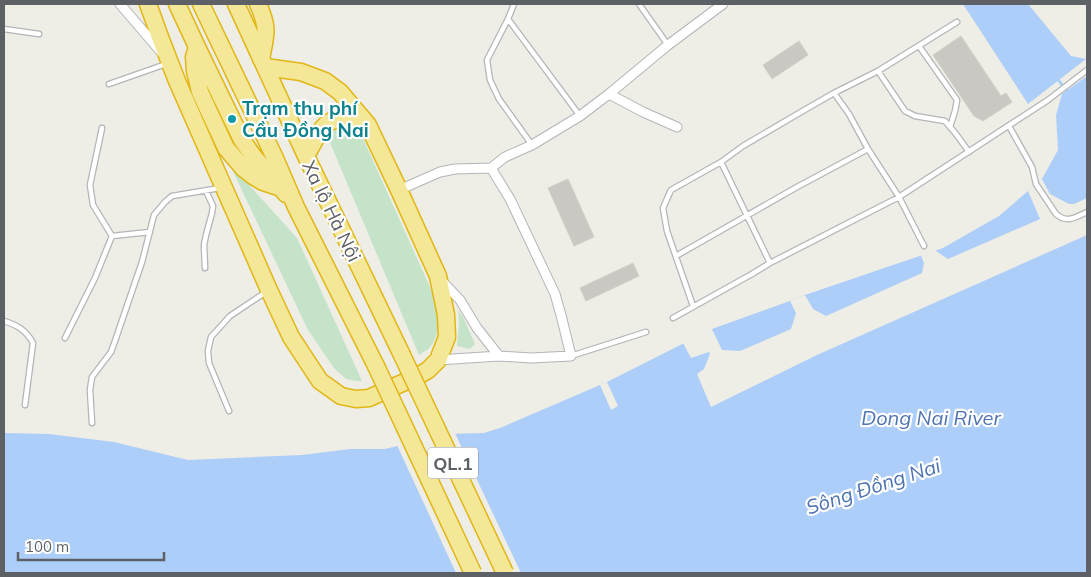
<svg xmlns="http://www.w3.org/2000/svg" width="1091" height="577" font-family="Mulish,sans-serif">
<rect width="100%" height="100%" fill="#eeede6"/>
<path fill="#c4e3c8" d="M 353,126 L 360,132 L 434,296 C 437,312 442,331 431,346 C 428,350 423,352 419,355 L 329,140 L 332,130 L 337,127 Z
M 229,163 L 297,238 L 362,381 L 356,381 L 346,379 L 334,368 L 308,330 Z
M 458,310 L 463,317 L 475,344 L 470,349 L 457,346 C 458,334 460,322 458,310 Z"/>
<path fill="#accef8" d="M 963,4 L 1028,4 L 1071,56 L 1086,59 L 1028,104 Z
M 1087,76 L 1087,573 L 4,573 L 4,433 L 49,434 L 114,442 L 188,460 L 302,455 L 350,449 L 385,449 L 446,434 L 484,433 L 500,428 L 607,382 L 712,329 L 790,301 L 805,295 L 943,248 L 999,216 L 1042,179 L 1058,150 L 1056,115 L 1062,94 Z"/>
<path fill="#eeede6" d="M 1042,179 L 1050,194 L 1069,204 L 1074,204 L 1087,198 L 1087,235 L 817,355 L 711,407 L 697,374 L 704,369 L 710,354 L 709,352 L 691,358 L 683,343 L 712,329 L 722,350 L 740,351 L 791,329 L 796,313 L 790,301 L 805,295 L 813,309 L 826,316 L 922,273 L 924,263 L 920,253 L 933,249 L 948,259 L 1040,219 L 1028,191 Z
M 607,382 L 618,406 L 611,410 L 600,385 Z
M 445,431 L 454,431 L 521,573 L 456,573 L 396,443 Z"/>
<g fill="none" stroke-linecap="round" stroke-linejoin="round">
<path stroke="#accef8" stroke-width="3" d="M 1056,77 L 1069,94"/>
</g>
<path fill="#cac8c2" stroke="#d2d0c4" d="M 961,36 L 1001,96 L 1006,93 L 1012,102 L 983,121 L 974,116 L 933,55 Z
M 799,41 L 808,55 L 772,79 L 763,65 Z
M 568,179 L 594,237 L 574,246 L 548,188 Z
M 633,263 L 639,276 L 586,301 L 580,288 Z"/>
<g fill="none" stroke-linecap="round" stroke-linejoin="round">
<g stroke="#b3b5b9" stroke-width="7">
<path id="lane" d="M 514,4 L 508,19 L 487,60 L 490,80 L 499,99 L 532,145
M 639,4 L 668,45
M 508,19 L 580,116
M 4,29 L 39,34
M 919,46 L 957,100 L 955,111 L 950,127
M 878,71 L 905,111 L 915,116 L 945,121 L 956,134 L 969,152
M 109,84 L 166,64
M 834,93 L 849,114 L 868,149 L 899,197 L 924,246
M 1009,126 L 1032,167 L 1036,184 L 1056,214 C 1067,224 1076,217 1087,212
M 102,128 L 90,185 L 93,205 L 112,236
M 721,162 L 770,263
M 676,256 L 797,187 L 868,149
M 205,268 L 204,245 L 206,235 L 212,213 L 213,206 L 206,191
M 693,306 L 667,231 L 663,208 L 671,190 L 721,162 L 743,146 L 801,112 L 834,93 L 878,71 L 957,22
M 673,318 L 752,274 L 770,263 L 899,197 L 1048,100 L 1087,70
M 4,321 C 17,325 26,330 33,343 L 25,405
M 65,338 L 95,278 L 112,236 L 150,232
M 571,356 L 646,332
M 229,411 L 209,363 L 208,351 L 211,337 L 230,316 L 266,292
M 92,423 L 90,390 L 92,377 L 111,352 L 115,341 L 142,262 L 154,215 L 165,202 L 172,196 L 220,188"/>
</g>
<g stroke="#b3b5b9" stroke-width="11">
<path id="street" d="M 120,4 L 162,53
M 609,94 L 643,112 L 677,127
M 399,190 L 440,172 L 455,169 L 491,168 L 505,157 L 532,145 L 580,116 L 609,94 L 668,45 L 723,4
M 442,281 L 460,300 L 477,328 L 499,356
M 438,360 L 499,356 L 531,358 L 571,356 L 561,315 L 555,294 L 510,199 L 491,168"/>
</g>
<g stroke="#e0b714" stroke-width="19">
<path id="highway" d="M 148,4 L 160,37 L 177,81 L 269,290 L 291,337 L 320,381 L 341,396 L 356,399 L 369,398 L 418,376 L 428,370 L 438,360 L 447,337 L 446,315 L 438,276 L 399,190 L 368,125 L 340,92 L 325,81 L 301,72 L 265,67
M 177,4 L 197,47 L 242,140 L 254,157 L 286,194
M 201,4 L 274,156 L 296,207 L 376,366
M 236,4 L 306,156 L 401,353
M 258,4 C 269,28 266,34 261,59
M 197,47 L 194,57 L 195,71 L 200,92 L 226,148 L 244,169 L 253,176 L 263,182 L 278,187
M 306,156 C 326,120 326,113 368,125"/>
</g>
<use href="#lane" stroke="#fff" stroke-width="4.5"/>
<use href="#street" stroke="#fff" stroke-width="9"/>
<use href="#highway" stroke="#f4e797" stroke-width="16"/>
<g stroke="#e0b714" stroke-width="19" stroke-linecap="butt">
<path id="highway-bridge" d="M 401,353 L 505,573
M 376,366 L 473,573"/>
</g>
<use href="#highway-bridge" stroke="#f4e797" stroke-width="16"/>
</g>
<circle fill="#0f9aa8" stroke="#fff" stroke-width="2" cx="232" cy="119" r="5"/>
<g text-anchor="middle" dominant-baseline="central" stroke-width="4.5" stroke-linejoin="round" paint-order="stroke">
<rect fill="#fff" stroke="#8e9093" stroke-width="1" x="428" y="447.5" width="50" height="31" rx="4"/>
<g font-size="18" font-weight="bold" fill="#5d6065">
<text x="453" y="463">QL.1</text>
</g>
<g font-size="19" font-weight="bold" fill="#0d838f" stroke="#fff" text-anchor="start">
<text x="242" y="108">Trạm thu phí<tspan x="242" dy="22">Cầu Đồng Nai</tspan></text>
</g>
<g font-size="19" fill="#5d6065" stroke="#fff">
<text transform="translate(332 211) rotate(64)">Xa lộ Hà Nội</text>
</g>
<g font-size="20" font-style="italic" fill="#4d73b1" stroke="#fff">
<text x="931" y="417">Dong Nai River</text>
<text transform="translate(873 486) rotate(-18)">Sông Đồng Nai</text>
</g>
</g>
<rect width="1091" height="577" fill="none" stroke="#5d6065" stroke-width="10"/>
<path d="M18 552v8h146v-8" fill="none" stroke="#5d6065" stroke-width="2.5"/>
<text x="25" y="552" font-size="15" fill="#5d6065" stroke="#ffffff" stroke-width="4" paint-order="stroke">100 m</text>
</svg>
